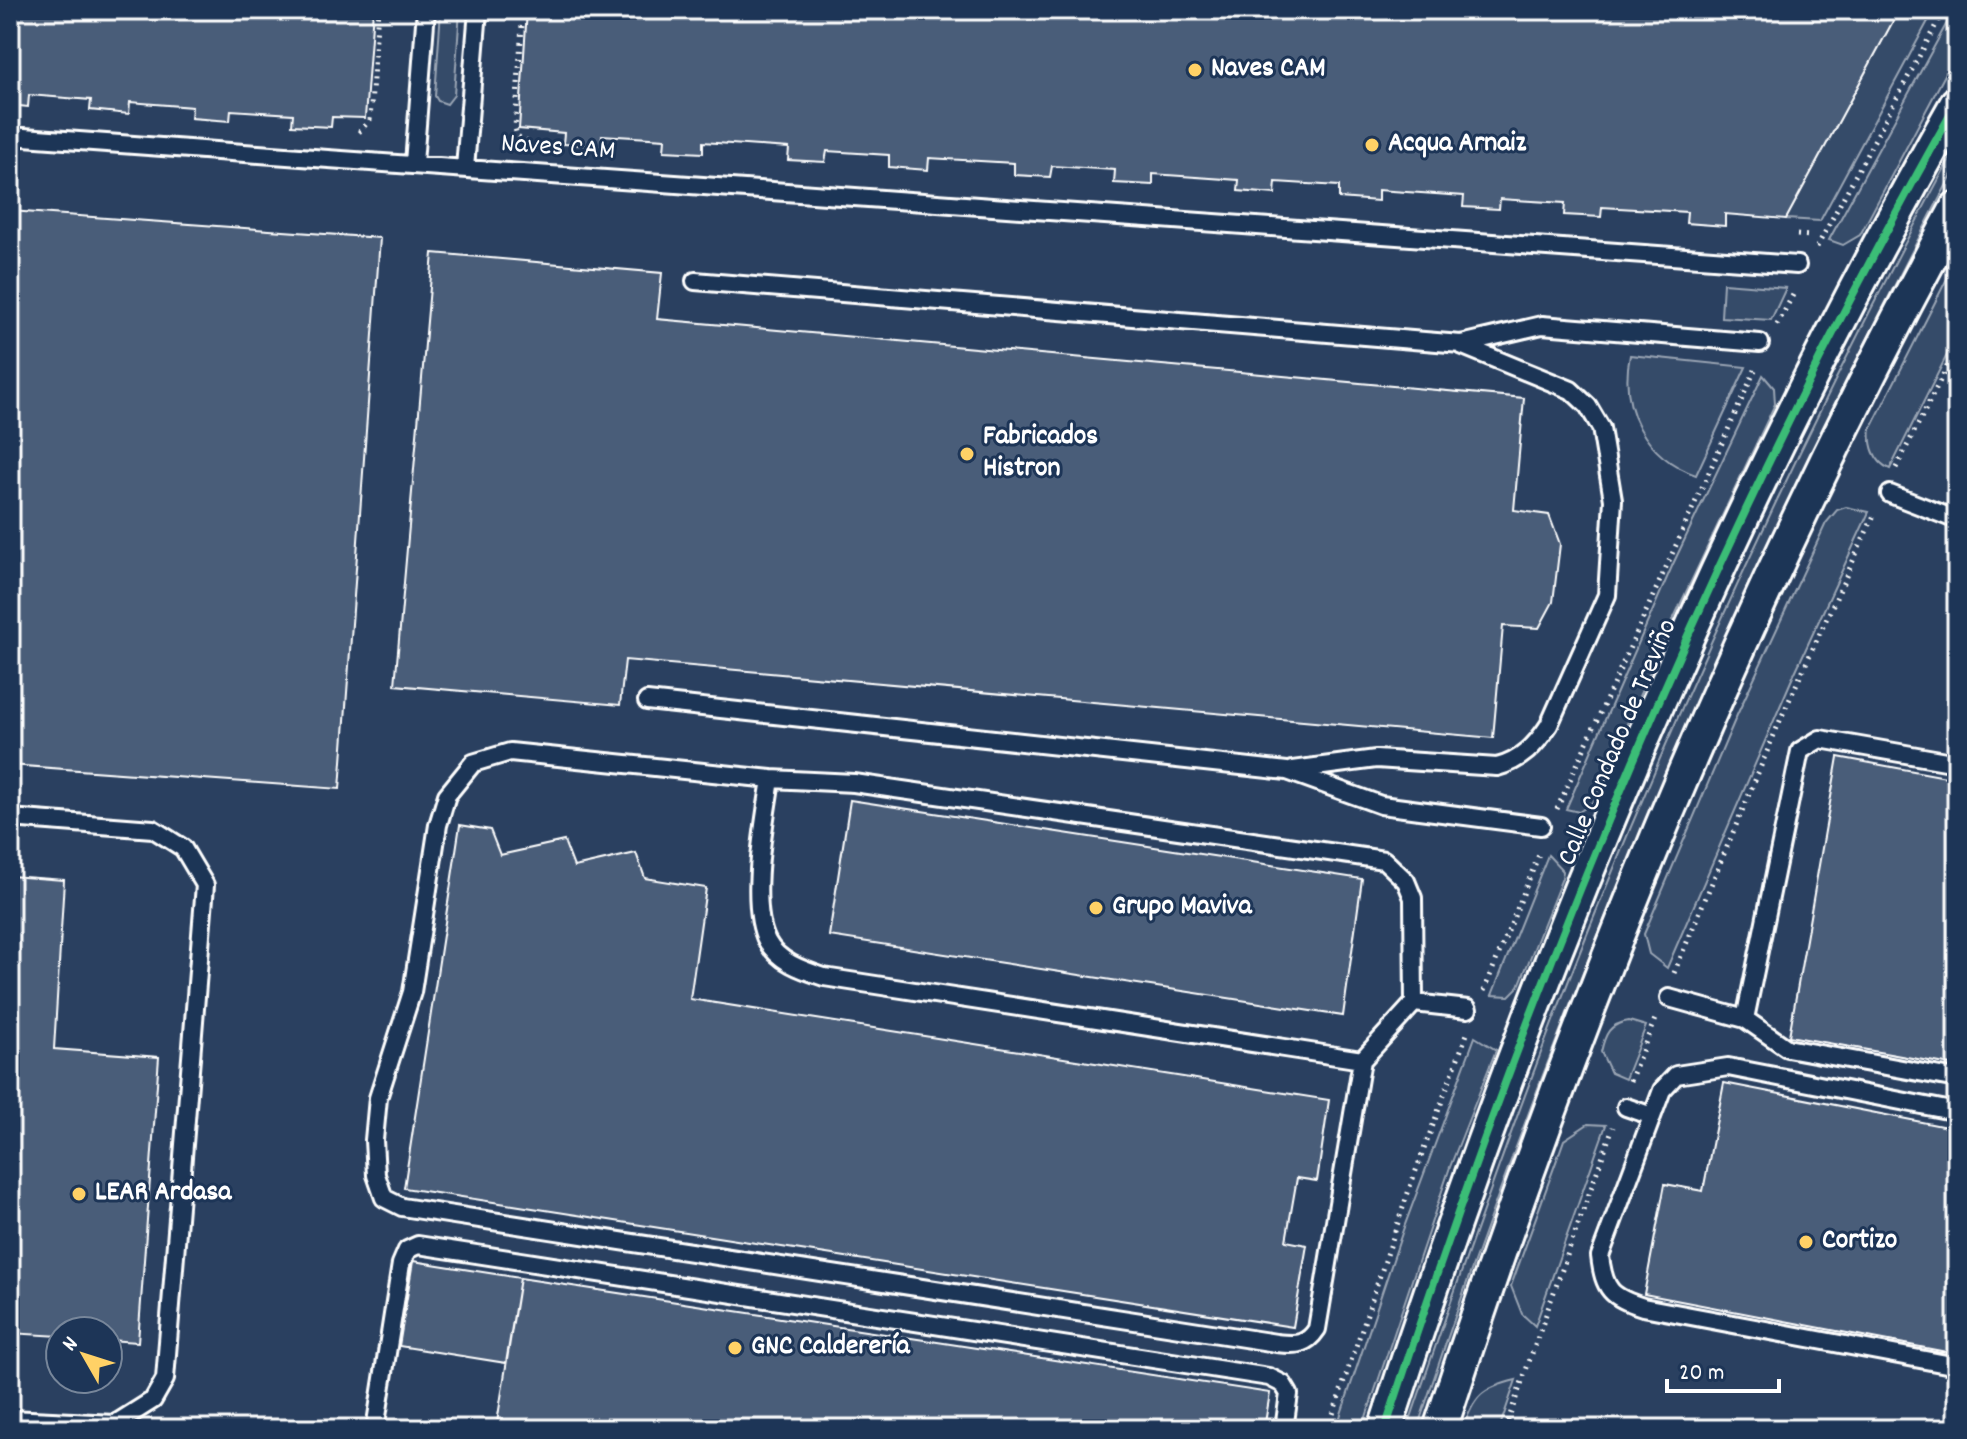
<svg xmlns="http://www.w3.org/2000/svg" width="1967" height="1439" font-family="Dekko,sans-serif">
<rect width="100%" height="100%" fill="#1d3557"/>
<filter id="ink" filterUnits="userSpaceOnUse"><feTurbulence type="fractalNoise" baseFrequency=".0125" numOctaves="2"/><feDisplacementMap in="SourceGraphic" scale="16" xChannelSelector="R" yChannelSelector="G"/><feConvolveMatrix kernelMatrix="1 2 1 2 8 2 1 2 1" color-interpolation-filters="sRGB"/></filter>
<g filter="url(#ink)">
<path fill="#2a4161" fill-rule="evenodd" d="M 10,10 L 1957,10 L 1957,1429 L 10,1429 ZM 60,1331 L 108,1331 L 108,1379 L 60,1379 Z"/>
<path fill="#364b69" stroke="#9aa5b4" stroke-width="2" d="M 441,10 L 460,10 L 454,95 L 447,104 L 438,101 L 435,96 Z
M 1899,10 L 1934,10 L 1820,221 L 1786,219 Z
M 1954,10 L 1957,10 L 1957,52 L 1860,235 L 1843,245 L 1829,240 Z
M 1957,145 L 1957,165 C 1742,571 1561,992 1417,1429 L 1407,1429 C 1467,1254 1528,1079 1598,907 C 1703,647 1824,392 1957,145 Z
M 1957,259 L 1957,335 L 1890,469 C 1874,462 1869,445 1871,428 Z
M 1723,283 L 1786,288 L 1771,320 L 1721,317 Z
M 1630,355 L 1746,367 L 1696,475 C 1645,457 1619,408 1630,355 Z
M 1763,375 L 1774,388 L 1775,404 L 1671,624 L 1592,803 L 1579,812 L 1566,809 L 1673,564 Z
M 1846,507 L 1869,512 L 1791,681 L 1667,968 L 1649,954 L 1644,934 L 1737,715 L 1826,523 L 1837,510 Z
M 1548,855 L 1563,871 L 1562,878 L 1519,986 L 1509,996 L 1492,995 Z
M 1629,1021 L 1646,1026 L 1625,1079 L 1611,1073 L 1601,1052 C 1605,1034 1609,1024 1629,1021 Z
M 1475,1037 L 1496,1050 L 1450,1167 L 1362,1429 L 1336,1429 L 1403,1230 Z
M 1588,1124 L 1606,1125 L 1535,1326 L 1522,1314 L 1511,1286 L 1564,1140 Z
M 1516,1380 L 1499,1429 L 1463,1429 C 1474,1396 1482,1388 1516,1380 Z"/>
<path fill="#4a5d79" stroke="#fff" stroke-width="2" d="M 10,10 L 373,10 L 365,118 L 332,117 L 331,127 L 292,125 L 293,114 L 231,110 L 230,121 L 191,118 L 192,107 L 130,102 L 129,114 L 90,110 L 91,100 L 29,95 L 28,107 L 10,105 Z
M 527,10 L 1899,10 L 1786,219 L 1725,214 L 1725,226 L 1686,223 L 1687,212 L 1602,207 L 1601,217 L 1564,215 L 1565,203 L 1500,199 L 1499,209 L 1463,207 L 1464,196 L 1378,190 L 1378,201 L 1339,198 L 1339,186 L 1276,182 L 1275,194 L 1238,191 L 1239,180 L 1153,174 L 1153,185 L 1114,183 L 1115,170 L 1052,166 L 1050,177 L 1014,175 L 1014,163 L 929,158 L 928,170 L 889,167 L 889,155 L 827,151 L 825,162 L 788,160 L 789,148 L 703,142 L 703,153 L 664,151 L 665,139 L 602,135 L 601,146 L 563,144 L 564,133 L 519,129 Z
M 10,211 L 380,238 L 340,789 L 10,765 Z
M 433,253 L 662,273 L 657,319 L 1524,398 L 1514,510 L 1549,515 L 1560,544 L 1553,602 L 1539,628 L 1503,626 L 1493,738 L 625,660 L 620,705 L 395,685 Z
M 1838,757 L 1957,779 L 1957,1066 L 1789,1036 Z
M 850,800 L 1362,879 L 1343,1016 L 829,936 Z
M 460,825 L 490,830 L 500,855 L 564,841 L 574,867 L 636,853 L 645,878 L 706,888 L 690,999 L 1329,1100 L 1317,1181 L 1297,1178 L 1286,1241 L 1307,1245 L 1293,1327 L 404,1188 Z
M 10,876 L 64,880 L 54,1049 L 159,1057 L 138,1342 L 108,1340 L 108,1331 L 60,1331 L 60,1336 L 10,1333 L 10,1337 Z
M 1724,1083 L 1957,1129 L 1957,1354 L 1644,1294 L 1665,1184 L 1703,1191 Z
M 413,1261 L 520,1278 L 506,1363 L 399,1346 Z
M 520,1278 L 1270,1393 L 1264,1429 L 496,1429 Z"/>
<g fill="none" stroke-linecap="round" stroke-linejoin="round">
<g stroke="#fff" stroke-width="22">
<path id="lane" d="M 10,136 L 1797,265
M 414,163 L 426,10
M 465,168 L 478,10
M 695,281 L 1461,344 L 1542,325 L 1760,343
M 1890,494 L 1957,520
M 647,701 L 1287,771 L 1381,805 L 1541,826
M 510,752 L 771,779 L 854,783 L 1384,860 L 1406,881 L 1413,898 L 1414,1003 L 1362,1060 L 1317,1329 C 1306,1346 1296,1345 1276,1343 L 402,1207 L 384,1198 L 376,1175 L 374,1140 L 378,1098 L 412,992 L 438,825 L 447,795 L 473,763 Z
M 1293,770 L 1376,759 L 1497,767 C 1521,761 1536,745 1549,725 L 1607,595 L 1613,500 L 1601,428 L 1588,406 L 1571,390 L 1461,345
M 771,779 C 765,821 748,903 767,941 C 778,962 803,970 824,977 L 1362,1060
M 10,818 L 153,829 L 183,848 L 205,885 L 165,1379 L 153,1400 L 115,1424 L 10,1419
M 1669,998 L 1745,1019 L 1787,1048 L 1957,1079
M 1414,1003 L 1468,1009
M 1745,1019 L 1800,751 L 1820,739 L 1957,763
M 1626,1107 L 1652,1116
M 1957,1112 L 1728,1067 L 1676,1075 L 1662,1090 L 1600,1256 C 1604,1290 1611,1297 1643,1307 L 1957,1366
M 379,1429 L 376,1423 L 401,1264 L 407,1250 L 418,1245 L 1269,1377 L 1283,1384 L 1289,1394 L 1284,1429"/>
</g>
<g stroke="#fff" stroke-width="38">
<path id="street" d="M 1385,1429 C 1533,971 1719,522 1957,103
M 1440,1429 C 1576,1008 1745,596 1957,208"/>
</g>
<path stroke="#fff" stroke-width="5" stroke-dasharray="2 6" stroke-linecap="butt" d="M 523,10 L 515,128 L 517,136 L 531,144
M 359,132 L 370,120 L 378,10
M 1797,235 L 1812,236
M 1817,247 L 1944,10
M 1777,325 L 1795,291
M 1896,468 L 1957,347
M 1557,809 L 1755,370
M 1674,973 L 1782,716 L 1875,513
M 1484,991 L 1540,852
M 1630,1081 L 1655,1019
M 1328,1429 L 1411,1184 L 1467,1034
M 1505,1429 L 1613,1127"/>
<use href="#lane" stroke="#1d3557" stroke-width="16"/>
<use href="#street" stroke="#1d3557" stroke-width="32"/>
<g stroke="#1d3557" stroke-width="13">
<path id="cycleway" d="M 1385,1429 C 1533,971 1719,522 1957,103"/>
</g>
<use href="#cycleway" stroke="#3abd76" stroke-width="8"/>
</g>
</g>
<g fill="#ffd166" stroke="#1d3557" stroke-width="3">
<circle cx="1195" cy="70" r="8"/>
<circle cx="1372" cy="145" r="8"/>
<circle cx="967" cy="454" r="8"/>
<circle cx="1096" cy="908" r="8"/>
<circle cx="79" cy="1194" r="8"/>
<circle cx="1806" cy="1242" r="8"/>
<circle cx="735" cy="1348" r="8"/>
</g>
<g text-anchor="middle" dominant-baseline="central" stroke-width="6" stroke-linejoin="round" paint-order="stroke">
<g font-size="28" font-weight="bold" fill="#fff" stroke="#1d3557" text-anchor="start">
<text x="1211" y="70">Naves CAM</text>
<text x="1388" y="145">Acqua Arnaiz</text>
<text x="983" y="438">Fabricados<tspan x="983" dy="32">Histron</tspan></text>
<text x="1112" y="908">Grupo Maviva</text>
<text x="95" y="1194">LEAR Ardasa</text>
<text x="1822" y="1242">Cortizo</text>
<text x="751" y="1348">GNC Calderería</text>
</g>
<g font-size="28" fill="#fff" stroke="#1d3557">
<text transform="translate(558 149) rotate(4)">Naves CAM</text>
<text transform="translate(1619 743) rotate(-67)">Calle Condado de Treviño</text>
</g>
</g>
<rect width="1967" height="1439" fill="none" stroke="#1d3557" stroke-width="40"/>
<rect x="20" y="20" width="1927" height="1399" fill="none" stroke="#fff" stroke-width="3" filter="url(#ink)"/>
<g transform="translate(84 1355) rotate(309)"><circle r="38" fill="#1d3557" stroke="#77869a" stroke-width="2"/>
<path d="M0-6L14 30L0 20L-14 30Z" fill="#ffd166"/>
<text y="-12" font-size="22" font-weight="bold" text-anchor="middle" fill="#ffffff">N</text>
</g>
<path d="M1667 1379v12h112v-12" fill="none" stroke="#ffffff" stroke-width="4"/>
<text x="1679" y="1379" font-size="24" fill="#ffffff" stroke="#1d3557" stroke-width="6" paint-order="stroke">20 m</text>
</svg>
